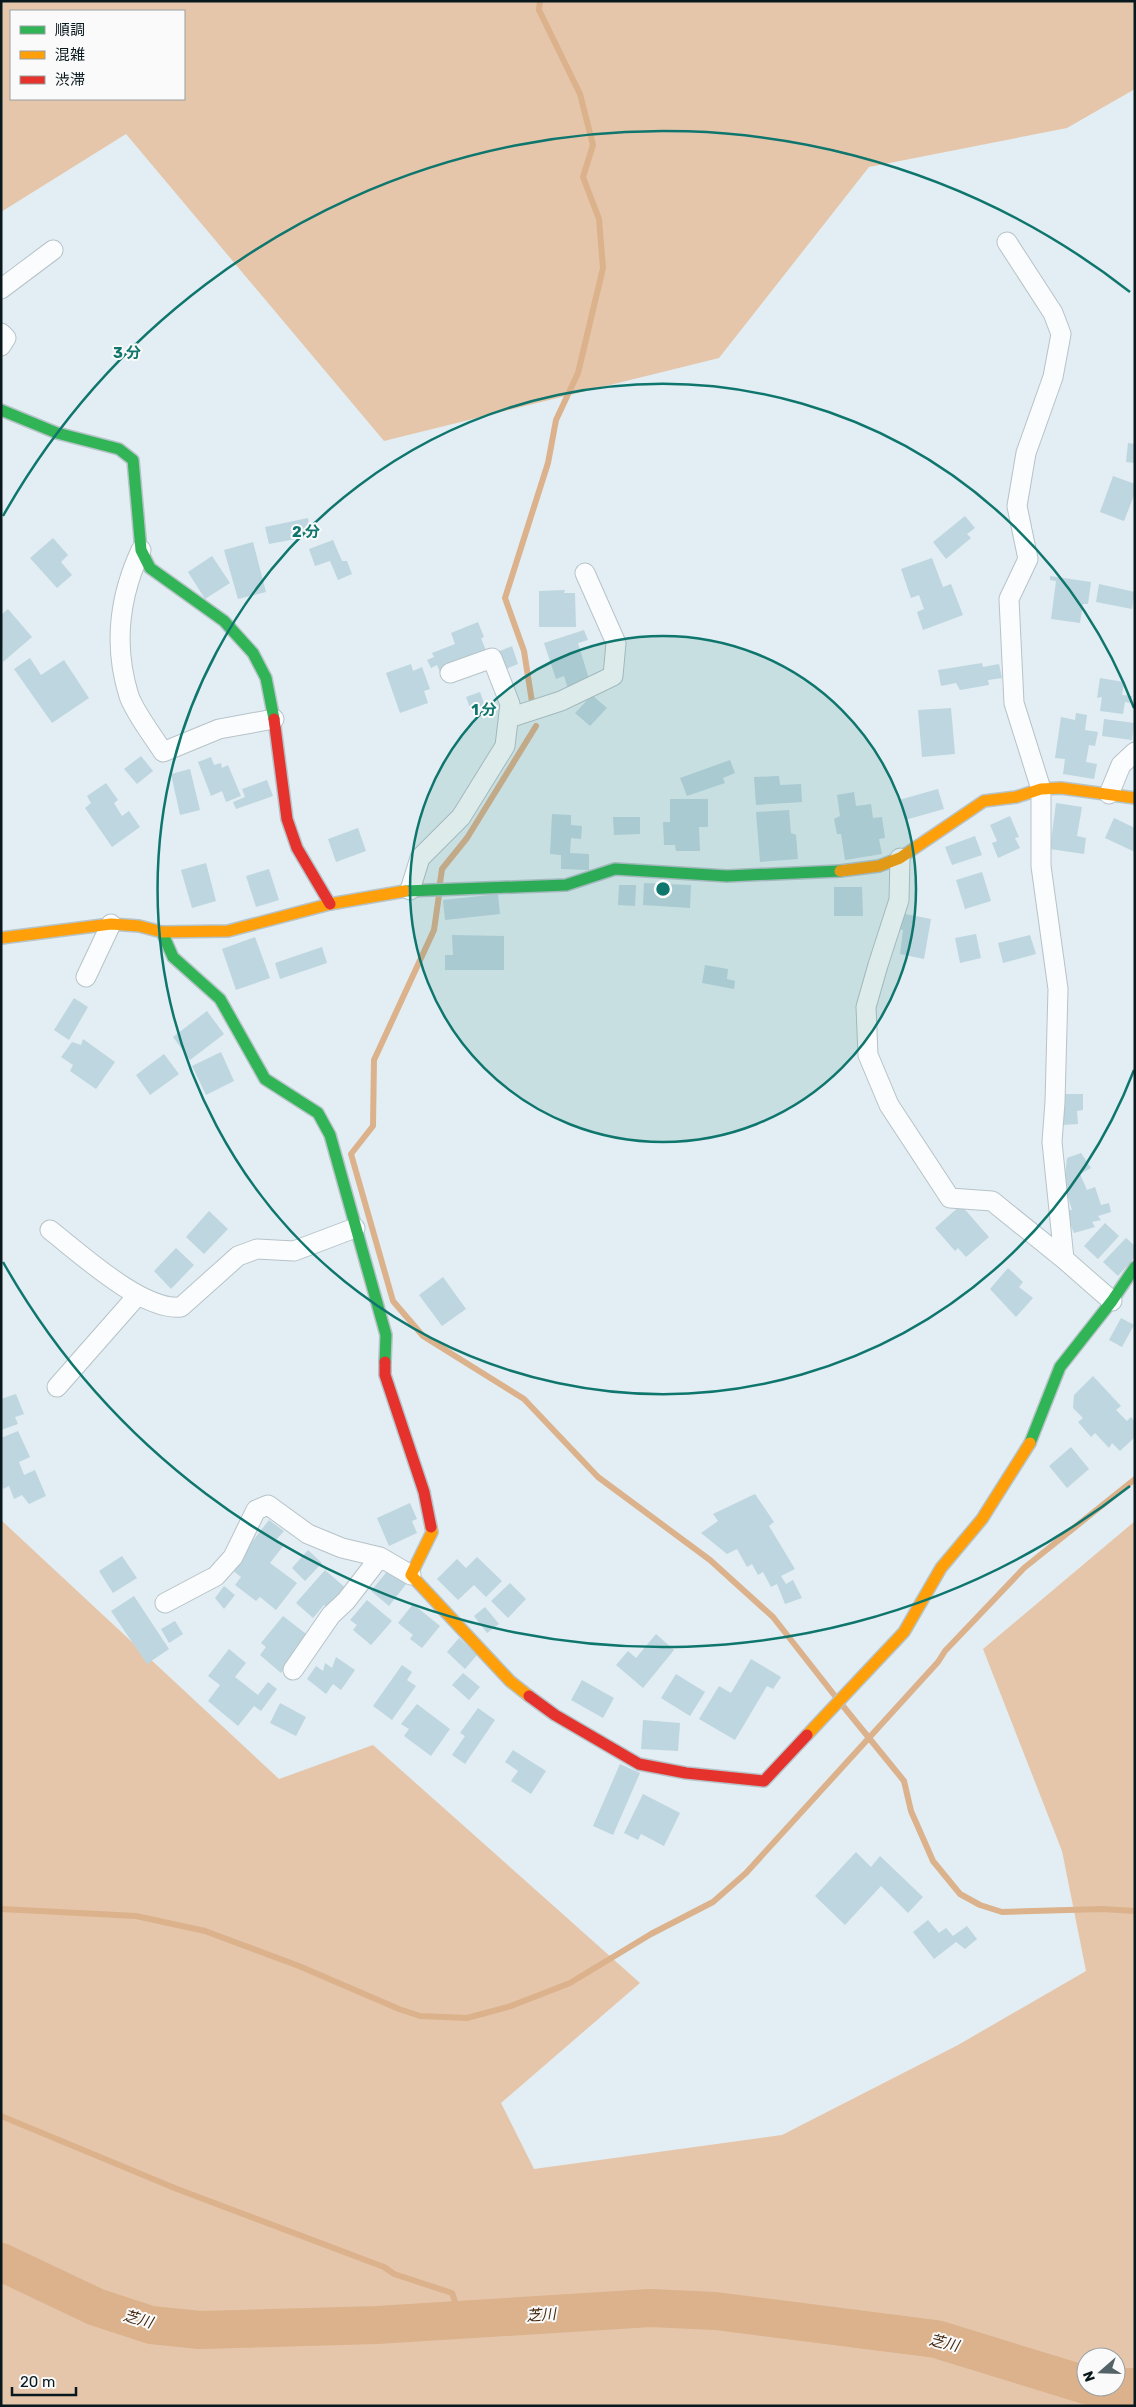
<svg xmlns="http://www.w3.org/2000/svg" width="1136" height="2407" font-family="Rubik,'Noto Sans JP',sans-serif">
<rect width="100%" height="100%" fill="#e2eef3"/>
<path fill="#e5c6aa" fill-rule="evenodd" d="M 1,1 L 1135,1 L 1135,89 L 1067,128 L 869,167 L 719,358 L 384,441 L 126,134 L 1,212 ZM 11,11 L 184,11 L 184,99 L 11,99 Z
M 1,1520 L 279,1779 L 373,1745 L 640,1983 L 501,2103 L 534,2169 L 782,2135 L 958,2045 L 1086,1971 L 1062,1851 L 983,1649 L 1135,1521 L 1135,2406 L 1,2406 ZM 1086,2357 L 1116,2357 L 1116,2387 L 1086,2387 Z"/>
<g fill="none" stroke-linecap="round" stroke-linejoin="round">
<path stroke="#dbb28c" stroke-width="6" d="M 532,702 L 524,651 L 505,598 L 548,463 L 556,420 L 578,373 L 603,268 L 599,219 L 583,177 L 593,145 L 580,94 L 539,10 L 540,1
M 440,883 L 442,869 L 467,838 L 536,726
M 439,895 L 434,930 L 374,1060 L 373,1126 L 351,1154 L 393,1301 L 423,1336 L 524,1399 L 598,1477 L 710,1560 L 773,1617 L 835,1696
M 843,1706 L 904,1781 L 911,1811 L 933,1861 L 960,1894 L 980,1905 L 1002,1912 L 1102,1909 L 1135,1911
M 1,1909 L 136,1916 L 205,1931 L 299,1966 L 399,2009 L 420,2016 L 467,2018 L 511,2006 L 570,1983 L 651,1934 L 713,1902 L 746,1873 L 938,1662 L 945,1651 L 1024,1568 L 1135,1479
M 1,2116 L 177,2189 L 384,2267 L 394,2274 L 452,2293 L 461,2318"/>
<path stroke="#dbb28c" stroke-width="38" d="M 1,2262 L 96,2307 L 151,2325 L 200,2330 L 377,2325 L 650,2308 L 715,2311 L 936,2339 L 1086,2385
M 1093,2387 L 1135,2387"/>
</g>
<path fill="#bed6df" d="M 1128,443 L 1135,444 L 1135,463 L 1126,462 Z
M 1113,476 L 1135,484 L 1135,493 L 1124,521 L 1100,512 Z
M 965,516 L 975,528 L 967,534 L 971,538 L 946,559 L 933,542 Z
M 308,518 L 311,536 L 269,544 L 265,527 Z
M 53,538 L 68,555 L 61,562 L 72,575 L 57,588 L 30,558 Z
M 333,540 L 342,561 L 347,561 L 352,574 L 338,580 L 330,561 L 315,566 L 309,549 Z
M 253,542 L 266,592 L 238,599 L 224,550 Z
M 212,556 L 230,583 L 205,599 L 188,572 Z
M 932,558 L 943,587 L 951,584 L 963,615 L 923,630 L 917,612 L 924,609 L 919,595 L 911,598 L 901,569 Z
M 1050,576 L 1091,582 L 1088,604 L 1083,604 L 1080,623 L 1051,619 L 1056,581 L 1050,580 Z
M 1099,584 L 1135,592 L 1132,609 L 1096,602 Z
M 565,590 L 564,593 L 575,593 L 576,627 L 539,627 L 539,591 Z
M 8,609 L 32,637 L 3,662 L 1,615 Z
M 478,622 L 484,637 L 481,638 L 487,653 L 440,672 L 437,665 L 431,668 L 427,660 L 434,657 L 432,653 L 455,644 L 451,633 Z
M 584,630 L 588,640 L 578,643 L 590,682 L 568,689 L 564,676 L 556,679 L 544,643 Z
M 512,646 L 518,664 L 501,671 L 495,653 Z
M 30,658 L 41,675 L 64,660 L 89,698 L 52,723 L 14,669 Z
M 982,663 L 983,667 L 999,664 L 1002,678 L 988,680 L 989,685 L 960,690 L 956,683 L 941,686 L 938,670 Z
M 411,664 L 413,671 L 422,667 L 430,689 L 424,691 L 428,703 L 400,713 L 386,673 Z
M 1100,678 L 1124,682 L 1122,695 L 1132,696 L 1131,703 L 1125,702 L 1123,714 L 1100,711 L 1102,697 L 1097,698 Z
M 480,692 L 485,706 L 471,711 L 466,697 Z
M 592,695 L 607,708 L 590,726 L 575,713 Z
M 951,708 L 955,754 L 922,757 L 918,710 Z
M 1076,713 L 1087,715 L 1085,730 L 1098,732 L 1095,746 L 1089,745 L 1086,762 L 1097,764 L 1094,779 L 1063,774 L 1065,759 L 1055,758 L 1061,717 L 1075,720 Z
M 1104,719 L 1134,723 L 1132,740 L 1102,736 Z
M 141,756 L 153,771 L 137,784 L 124,769 Z
M 211,757 L 214,765 L 221,763 L 222,768 L 228,765 L 241,796 L 226,802 L 222,791 L 211,796 L 198,762 Z
M 730,760 L 735,773 L 723,778 L 725,783 L 687,796 L 680,778 Z
M 190,769 L 200,810 L 180,815 L 171,774 Z
M 779,776 L 780,785 L 801,784 L 802,802 L 756,805 L 754,777 Z
M 267,780 L 273,796 L 236,809 L 233,802 L 245,797 L 242,789 Z
M 106,783 L 118,800 L 114,803 L 122,816 L 129,811 L 140,827 L 112,847 L 85,808 L 91,803 L 87,796 Z
M 938,789 L 944,809 L 905,820 L 899,800 Z
M 854,792 L 856,806 L 871,804 L 873,818 L 882,817 L 885,838 L 879,839 L 882,854 L 845,860 L 841,834 L 837,834 L 834,819 L 840,816 L 837,795 Z
M 670,799 L 708,799 L 708,827 L 699,827 L 700,851 L 676,851 L 675,845 L 664,845 L 663,822 L 670,822 Z
M 1056,803 L 1082,807 L 1077,836 L 1086,838 L 1084,854 L 1050,849 Z
M 789,810 L 791,833 L 796,835 L 798,859 L 760,862 L 756,812 Z
M 552,814 L 571,815 L 571,825 L 582,826 L 581,839 L 571,838 L 570,853 L 589,854 L 589,870 L 561,869 L 561,855 L 550,854 Z
M 1010,816 L 1019,837 L 1015,838 L 1020,848 L 998,858 L 992,843 L 997,841 L 990,825 Z
M 613,817 L 640,817 L 640,834 L 614,835 Z
M 1114,818 L 1135,828 L 1135,852 L 1105,838 Z
M 358,828 L 366,851 L 336,862 L 328,839 Z
M 975,836 L 982,855 L 952,865 L 945,847 Z
M 206,863 L 216,901 L 192,908 L 181,870 Z
M 269,869 L 279,900 L 256,907 L 246,876 Z
M 982,872 L 991,901 L 965,909 L 956,880 Z
M 644,883 L 691,885 L 690,908 L 643,905 Z
M 619,885 L 636,885 L 635,906 L 618,905 Z
M 834,887 L 862,887 L 863,916 L 834,916 Z
M 498,894 L 500,914 L 445,920 L 443,900 Z
M 900,913 L 931,919 L 924,959 L 900,954 L 903,930 L 898,929 Z
M 976,934 L 981,958 L 960,963 L 955,938 Z
M 452,935 L 504,936 L 504,970 L 445,970 L 445,955 L 453,955 Z
M 1030,935 L 1036,954 L 1003,963 L 998,943 Z
M 255,937 L 270,978 L 236,990 L 222,949 Z
M 322,947 L 327,963 L 280,979 L 275,963 Z
M 705,965 L 728,969 L 727,979 L 735,981 L 734,989 L 702,983 Z
M 74,998 L 88,1007 L 69,1040 L 54,1030 Z
M 207,1011 L 224,1034 L 190,1060 L 173,1037 Z
M 83,1039 L 115,1062 L 96,1089 L 70,1071 L 73,1065 L 61,1057 L 72,1042 L 81,1045 Z
M 221,1052 L 234,1081 L 206,1095 L 192,1066 Z
M 164,1054 L 179,1074 L 150,1095 L 136,1075 Z
M 1061,1094 L 1083,1094 L 1083,1110 L 1077,1111 L 1078,1124 L 1062,1125 Z
M 1081,1153 L 1091,1168 L 1080,1174 L 1087,1190 L 1095,1187 L 1101,1205 L 1109,1203 L 1111,1212 L 1098,1216 L 1101,1220 L 1092,1222 L 1095,1227 L 1074,1233 L 1064,1210 L 1072,1210 L 1064,1184 L 1067,1158 Z
M 961,1205 L 989,1237 L 966,1257 L 958,1248 L 955,1251 L 935,1228 Z
M 209,1211 L 228,1229 L 204,1254 L 186,1237 Z
M 1105,1223 L 1119,1236 L 1098,1259 L 1084,1246 Z
M 1126,1238 L 1135,1246 L 1135,1257 L 1118,1276 L 1103,1262 Z
M 176,1248 L 194,1265 L 171,1289 L 154,1271 Z
M 1008,1268 L 1023,1282 L 1019,1287 L 1033,1298 L 1016,1317 L 990,1289 Z
M 443,1277 L 466,1309 L 442,1326 L 419,1295 Z
M 1121,1318 L 1134,1325 L 1122,1347 L 1109,1340 Z
M 1093,1376 L 1121,1406 L 1116,1410 L 1127,1421 L 1131,1417 L 1135,1422 L 1135,1437 L 1120,1451 L 1112,1443 L 1109,1448 L 1095,1433 L 1091,1437 L 1078,1422 L 1083,1418 L 1073,1408 L 1074,1395 Z
M 16,1394 L 24,1414 L 15,1417 L 18,1424 L 1,1430 L 1,1399 Z
M 18,1431 L 30,1457 L 19,1462 L 24,1475 L 35,1470 L 46,1496 L 29,1504 L 22,1495 L 14,1499 L 9,1486 L 3,1489 L 1,1484 L 1,1438 Z
M 1071,1447 L 1089,1469 L 1067,1488 L 1049,1466 Z
M 755,1494 L 774,1522 L 769,1526 L 795,1569 L 781,1576 L 786,1584 L 793,1580 L 802,1598 L 785,1604 L 777,1584 L 771,1587 L 763,1572 L 758,1575 L 752,1564 L 747,1567 L 737,1549 L 727,1554 L 701,1533 L 718,1521 L 713,1514 Z
M 410,1503 L 417,1519 L 412,1521 L 417,1533 L 389,1546 L 377,1518 Z
M 269,1520 L 284,1531 L 276,1540 L 284,1545 L 270,1563 L 297,1583 L 276,1610 L 260,1597 L 256,1601 L 235,1585 L 241,1577 L 231,1569 Z
M 308,1550 L 322,1563 L 305,1581 L 292,1568 Z
M 122,1556 L 137,1578 L 113,1593 L 99,1571 Z
M 477,1557 L 502,1581 L 486,1597 L 474,1585 L 458,1600 L 437,1579 L 457,1559 L 466,1568 Z
M 389,1569 L 407,1583 L 389,1606 L 371,1591 Z
M 325,1570 L 348,1590 L 330,1611 L 324,1605 L 313,1618 L 296,1603 Z
M 510,1583 L 526,1599 L 508,1618 L 491,1601 Z
M 224,1586 L 235,1595 L 224,1609 L 215,1598 Z
M 134,1596 L 169,1649 L 147,1664 L 111,1611 Z
M 367,1600 L 392,1621 L 371,1645 L 353,1630 L 357,1625 L 350,1620 Z
M 413,1604 L 440,1626 L 422,1648 L 410,1639 L 413,1635 L 398,1623 Z
M 485,1607 L 499,1624 L 487,1633 L 474,1616 Z
M 283,1616 L 310,1637 L 281,1673 L 260,1655 L 266,1647 L 261,1643 Z
M 175,1621 L 183,1634 L 169,1643 L 161,1629 Z
M 656,1634 L 674,1650 L 643,1688 L 616,1665 L 628,1651 L 636,1658 Z
M 459,1638 L 477,1655 L 465,1669 L 447,1652 Z
M 229,1649 L 246,1663 L 235,1677 L 258,1695 L 268,1682 L 277,1689 L 261,1711 L 254,1706 L 238,1726 L 208,1701 L 220,1685 L 208,1676 Z
M 336,1657 L 355,1670 L 341,1690 L 333,1684 L 326,1694 L 307,1679 L 316,1666 L 323,1671 L 325,1663 L 332,1668 Z
M 751,1659 L 781,1677 L 773,1689 L 767,1686 L 735,1740 L 699,1719 L 719,1686 L 731,1693 Z
M 402,1665 L 412,1672 L 407,1680 L 416,1686 L 392,1720 L 373,1706 Z
M 463,1673 L 480,1687 L 469,1700 L 452,1685 Z
M 676,1674 L 705,1692 L 690,1716 L 661,1698 Z
M 582,1680 L 614,1698 L 603,1718 L 571,1700 Z
M 280,1703 L 306,1717 L 296,1736 L 270,1723 Z
M 417,1704 L 450,1729 L 431,1756 L 404,1736 L 409,1729 L 401,1724 Z
M 478,1708 L 495,1720 L 465,1764 L 452,1755 L 465,1736 L 460,1733 Z
M 643,1720 L 680,1723 L 678,1751 L 641,1749 Z
M 513,1750 L 546,1771 L 531,1794 L 511,1781 L 518,1771 L 505,1762 Z
M 620,1764 L 640,1773 L 613,1835 L 593,1826 Z
M 643,1794 L 680,1813 L 664,1846 L 641,1834 L 638,1840 L 624,1833 Z
M 856,1852 L 871,1867 L 880,1856 L 923,1897 L 908,1913 L 881,1886 L 845,1925 L 815,1896 Z
M 928,1920 L 939,1933 L 946,1928 L 953,1936 L 967,1926 L 977,1939 L 965,1949 L 956,1942 L 934,1959 L 913,1932 Z"/>
<g fill="none" stroke-linecap="round" stroke-linejoin="round">
<g stroke="#b6c3c8" stroke-width="21">
<path id="street" d="M 1007,242 L 1053,313 L 1061,334 L 1053,377 L 1026,453 L 1017,506 L 1028,559 L 1009,599 L 1014,703 L 1041,789 L 1041,866 L 1058,989 L 1055,1102 L 1052,1142 L 1064,1259
M 1,289 L 53,250
M 1,333 L 6,338 L 1,346
M 141,550 C 119,597 113,645 129,696 C 135,713 153,736 163,752 L 219,729 L 274,719
M 509,718 L 561,701 L 613,676 L 616,643 L 585,573
M 1109,794 L 1121,765 L 1135,752
M 900,858 L 899,900 L 878,965 L 866,1007 L 868,1055 L 889,1105 L 950,1198 L 992,1201 L 1064,1259 L 1112,1301
M 410,890 L 420,858 L 461,817 L 505,746 L 510,704 L 492,658 L 450,673
M 86,977 L 111,924
M 50,1230 C 81,1254 142,1311 181,1307 L 238,1256 L 257,1249 L 294,1251 L 355,1228
M 57,1387 L 137,1296
M 165,1603 L 216,1576 L 233,1557 L 256,1510 L 268,1505 L 308,1534 L 342,1548 L 380,1557 L 411,1575
M 293,1670 L 331,1615 L 346,1601 L 380,1557"/>
</g>
<g stroke="#b6c3c8" stroke-width="14">
<path id="fast" d="M 1,410 L 57,433 L 119,449 L 133,460 L 141,550 L 150,568 L 224,621 L 253,653 L 266,678 L 274,719
M 405,891 L 566,885 L 615,869 L 727,876 L 840,871
M 162,932 L 173,957 L 220,999 L 265,1079 L 318,1113 L 330,1135 L 386,1335 L 385,1362
M 1030,1443 L 1060,1367 L 1112,1301 L 1135,1267"/>
</g>
<g stroke="#b6c3c8" stroke-width="14">
<path id="slow" d="M 840,871 L 879,866 L 900,858 L 984,801 L 1016,797 L 1041,789 L 1061,788 L 1135,798
M 1,938 L 111,924 L 139,926 L 162,932 L 228,931 L 330,904 L 405,891
M 431,1527 L 432,1532 L 411,1575 L 510,1681 L 529,1696
M 807,1735 L 904,1632 L 941,1568 L 982,1519 L 1030,1443"/>
</g>
<g stroke="#b6c3c8" stroke-width="14">
<path id="jam" d="M 274,719 L 287,819 L 297,848 L 330,904
M 385,1362 L 385,1375 L 424,1492 L 431,1527
M 529,1696 L 555,1715 L 639,1764 L 686,1773 L 764,1781 L 807,1735"/>
</g>
<use href="#street" stroke="#fbfcfd" stroke-width="19"/>
<use href="#fast" stroke="#30b455" stroke-width="11"/>
<use href="#slow" stroke="#ff9f0a" stroke-width="11"/>
<use href="#jam" stroke="#e5322d" stroke-width="11"/>
</g>
<circle cx="663" cy="889" r="253" fill="#0f766e" fill-opacity=".12"/>
<g fill="none" stroke="#0f766e" stroke-width="2.5">
<circle cx="663" cy="889" r="253"/>
<path d="M1134 1070A505 505 0 1 1 1134 708"/>
<path d="M1130 1486A758 758 0 0 1 3 1262M3 516A758 758 0 0 1 1130 292"/>
</g>
<g text-anchor="middle" dominant-baseline="central" stroke-width="4" stroke-linejoin="round" paint-order="stroke">
<g font-size="15" font-style="italic" fill="#482d15" stroke="#fafafa">
<text transform="translate(541 2315) rotate(-4)">芝川</text>
<text transform="translate(138 2319) rotate(16)">芝川</text>
<text transform="translate(944 2343) rotate(14)">芝川</text>
</g>
</g>
<circle cx="663" cy="889" r="8" fill="#0f766e" stroke="#fafafa" stroke-width="2.5"/>
<g font-size="15" text-anchor="middle" font-weight="bold" fill="#0f766e" stroke="#fafafa" stroke-width="4" stroke-linejoin="round" paint-order="stroke">
<text x="127" y="358">3 分</text>
<text x="306" y="537">2 分</text>
<text x="484" y="715">1 分</text>
</g>
<rect width="1136" height="2407" fill="none" stroke="#08181d" stroke-width="5"/>
<rect x="10" y="10" width="175" height="90" fill="#fafafa" stroke="#99a0a2"/>
<rect x="20" y="26" width="25" height="8" fill="#30b455" stroke="#99a0a2"/>
<text x="55" y="35" font-size="15" fill="#08181d">順調</text>
<rect x="20" y="51" width="25" height="8" fill="#ff9f0a" stroke="#99a0a2"/>
<text x="55" y="60" font-size="15" fill="#08181d">混雑</text>
<rect x="20" y="76" width="25" height="8" fill="#e5322d" stroke="#99a0a2"/>
<text x="55" y="85" font-size="15" fill="#08181d">渋滞</text>
<g transform="translate(1101 2372) rotate(250)"><circle r="24" fill="#fafafa" stroke="#99a0a2"/>
<path d="M0-4L9 19L0 12L-9 19Z" fill="#546368"/>
<text y="-8" font-size="14" font-weight="bold" text-anchor="middle" fill="#08181d">N</text>
</g>
<path d="M12 2387v8h64v-8" fill="none" stroke="#08181d" stroke-width="2.5"/>
<text x="20" y="2387" font-size="15" fill="#08181d" stroke="#fafafa" stroke-width="4" paint-order="stroke">20 m</text>
</svg>
